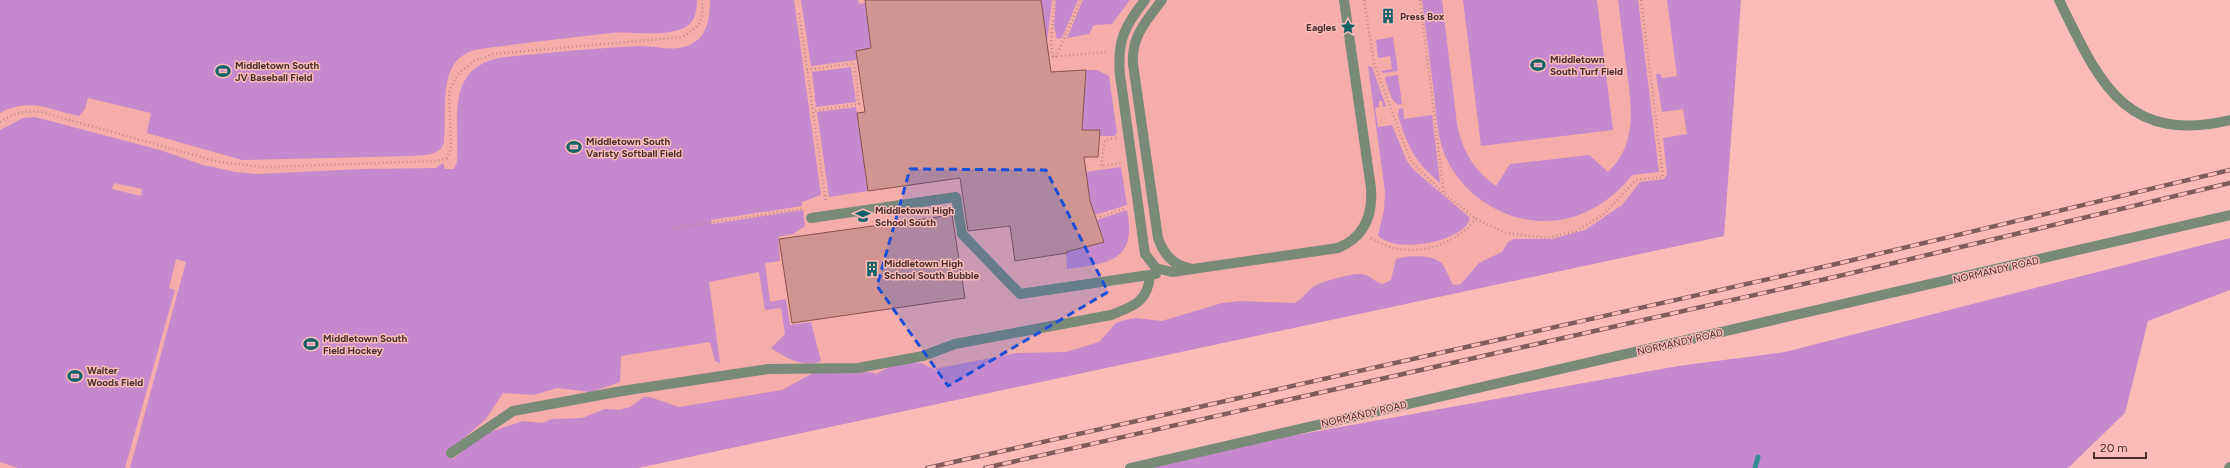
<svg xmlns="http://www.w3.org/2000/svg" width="2230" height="468" font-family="Figtree,sans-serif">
<rect width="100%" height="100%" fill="#fbbcb8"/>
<path fill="#f4ada9" d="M 0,0 L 1741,0 L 1724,236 L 638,468 L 0,468 Z"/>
<path fill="#c689cd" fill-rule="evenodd" d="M 0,0 L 697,0 C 697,10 695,22 686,27 C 662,38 635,31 611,33 C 567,38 524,43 480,49 C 435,56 448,109 444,142 C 441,156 423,155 411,156 L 242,160 L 147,133 L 151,113 L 88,98 L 85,109 L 79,116 C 49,110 30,97 0,113 Z
M 710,0 L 794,0 L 821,195 L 802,202 L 802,206 L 711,220 L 712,224 L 803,210 L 805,226 L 793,234 L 778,237 L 780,261 L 765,263 L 770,302 L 786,299 L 790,325 L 811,322 L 821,361 C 804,369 785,357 771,348 L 785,334 L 781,308 L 765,310 L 759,272 L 709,282 L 720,363 L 715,361 L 710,342 L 621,356 L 620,382 L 591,392 L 557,388 L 534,395 L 503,393 L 486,419 L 447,452 L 453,459 L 484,434 L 523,421 L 542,423 L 552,419 L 582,418 L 605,409 L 619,410 L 630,407 L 644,397 L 650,397 L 679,407 L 782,390 L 813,373 L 870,372 L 876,374 L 891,366 L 910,362 L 921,363 L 934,369 L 1017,353 L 1066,352 L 1099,342 L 1116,323 L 1125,320 L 1135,318 L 1162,321 L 1222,303 L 1241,301 L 1294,303 C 1303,299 1305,293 1313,287 C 1320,282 1352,273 1361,274 C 1370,274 1375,283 1383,284 L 1391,280 L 1396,259 C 1406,255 1437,254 1443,265 C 1447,271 1449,278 1453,285 L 1461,284 L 1479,263 L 1502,252 L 1508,242 L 1514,239 L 1552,239 L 1585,230 L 1622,205 L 1640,182 L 1664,179 L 1667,174 L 1663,138 L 1687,134 L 1683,109 L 1662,112 L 1656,74 L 1660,74 L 1662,78 L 1677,76 L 1667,0 L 1741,0 L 1724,236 L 638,468 L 130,468 L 186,262 L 176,259 L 169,288 L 175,290 L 125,468 L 18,468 L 0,462 L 0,130 L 23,118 L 35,117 L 160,150 L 203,165 L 236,172 L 257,174 L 363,169 L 436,168 L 443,163 L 445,169 L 454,169 L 457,162 C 460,117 444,67 504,57 C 549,53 594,48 639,46 C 658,45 674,54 693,43 C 708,35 710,16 710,0 ZM 114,183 L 142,189 L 141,196 L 112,189 Z
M 801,0 L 858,0 L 859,4 L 865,3 L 871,48 L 856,51 L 857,60 L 811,66 Z
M 1041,0 L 1052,0 L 1047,42 Z
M 1056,0 L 1078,0 L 1062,38 L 1057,39 L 1054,26 Z
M 1083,0 L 1130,0 L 1112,24 L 1094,25 L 1089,34 L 1067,38 Z
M 1422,0 L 1442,0 L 1457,124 C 1462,150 1474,171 1496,186 L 1510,164 L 1589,155 L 1608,172 C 1639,143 1631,102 1626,64 C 1623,43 1621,21 1618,0 L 1638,0 L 1659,172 L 1632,175 C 1610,203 1580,221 1544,221 C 1501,221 1460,193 1444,153 C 1437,134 1436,113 1434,93 C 1430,62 1426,31 1422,0 Z
M 1463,0 L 1597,0 L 1613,130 L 1481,146 Z
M 1393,37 L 1398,71 L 1383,73 L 1381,71 L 1392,69 L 1390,56 L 1378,58 L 1376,40 Z
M 1368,66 L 1372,67 L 1386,106 L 1383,107 L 1382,101 L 1379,101 L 1379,107 L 1375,108 L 1378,127 L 1392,125 L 1407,161 L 1414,170 L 1470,218 C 1465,242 1393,255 1378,235 L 1384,210 L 1385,192 Z
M 851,67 L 856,102 L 816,107 L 812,72 Z
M 1086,70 L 1097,70 L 1109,76 L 1117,133 L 1114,136 L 1099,136 L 1099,130 L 1082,130 Z
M 1398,75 L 1402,104 L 1398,105 L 1392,99 L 1385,79 L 1386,77 Z
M 856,107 L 868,191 L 829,197 L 817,112 Z
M 1403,108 L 1404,119 L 1432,115 L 1440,183 C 1415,162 1407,146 1398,115 L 1399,109 Z
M 1121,167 L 1127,205 L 1095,215 L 1091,210 L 1086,172 Z
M 1127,210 C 1137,262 1109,263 1067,269 L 1066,252 L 1104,242 L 1097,220 Z
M 2230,238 L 2230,290 L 2148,321 L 2125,413 L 2068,468 L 1140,468 L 1196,453 L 1678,366 L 1785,352 Z"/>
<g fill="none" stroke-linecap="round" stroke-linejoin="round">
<path stroke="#378d94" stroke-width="5" d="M 1755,468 L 1758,457"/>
</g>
<path fill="#d19591" stroke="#89524f" d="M 865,0 L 1041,0 L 1051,72 L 1086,70 L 1082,130 L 1100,130 L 1098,157 L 1084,157 L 1090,201 L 1104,242 L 1066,252 L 1067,253 L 1015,261 L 1010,226 L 968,231 L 960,178 L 868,191 L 857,113 L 865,112 L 856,51 L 871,48 Z
M 952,215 L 965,298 L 792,323 L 779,239 Z"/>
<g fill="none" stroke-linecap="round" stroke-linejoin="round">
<path stroke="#be8c88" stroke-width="2.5" stroke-dasharray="1 3" stroke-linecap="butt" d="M 1364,0 L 1374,63 L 1410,160 L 1442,192 L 1476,219 L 1506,233 L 1547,238 L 1576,231 L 1604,214 L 1636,180 L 1663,177 L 1641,0
M 1420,0 L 1444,194
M 799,13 L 826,203
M 1049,57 L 1107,52
M 1053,57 L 1051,39 L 1055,0
M 1056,57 L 1081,0
M 807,70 L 854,63 L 859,104 L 813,111
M 0,122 C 13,113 26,110 41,112 L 219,162 L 265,167 L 437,161 L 447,158 L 451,148 L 449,91 L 458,74 L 474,61 L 493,54 L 682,37 C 700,27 704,20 702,0
M 1116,138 L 1105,140 L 1101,166 L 1120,163
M 1096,218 L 1126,208
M 674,228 L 802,209
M 1371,238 C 1406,261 1451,249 1476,219"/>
<path stroke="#798a78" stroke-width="10" d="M 1145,0 C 1124,27 1117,41 1120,75 L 1145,254 L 1156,268 L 1172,272 L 1338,248 C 1365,237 1373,215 1371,188 L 1344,0
M 1162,0 C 1146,21 1131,37 1133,64 L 1158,238 C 1163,253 1172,265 1189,268
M 2059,0 C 2099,81 2124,145 2230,120
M 811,218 L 956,197 L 962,234 L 1020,294 L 1156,274
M 451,453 L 513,411 L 622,391 L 768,369 L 858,368 L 923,356 L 955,344 L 1111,315 C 1134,306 1148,302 1150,275
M 1130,468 L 2230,215
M 2229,468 L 2230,467"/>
<g stroke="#825c5a" stroke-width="4.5">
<path id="rail" d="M 927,468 L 1836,264 L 2230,170
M 985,468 L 1839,276 L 2230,183"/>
</g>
<use href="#rail" stroke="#fbbcb8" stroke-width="3" stroke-dasharray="9" stroke-linecap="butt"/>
</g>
<path fill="#1d4ed8" fill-opacity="0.2" stroke="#1d4ed8" stroke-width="3" stroke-dasharray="8 5" stroke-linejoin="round" d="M 910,169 L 1046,170 L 1108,292 L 948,386 L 877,286 Z"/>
<defs>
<g id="building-bare" transform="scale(1.2)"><path d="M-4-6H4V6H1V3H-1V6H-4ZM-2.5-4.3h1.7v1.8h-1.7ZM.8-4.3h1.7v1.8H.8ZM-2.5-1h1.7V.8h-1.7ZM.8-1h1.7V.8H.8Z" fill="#146369" stroke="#fbbcb8" stroke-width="2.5" paint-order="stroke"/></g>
<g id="sight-bare" transform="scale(1.2)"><path d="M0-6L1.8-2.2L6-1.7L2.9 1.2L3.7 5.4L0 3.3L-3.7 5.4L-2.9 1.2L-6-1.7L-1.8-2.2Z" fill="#146369" stroke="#fbbcb8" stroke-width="2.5" paint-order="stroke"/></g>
<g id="stadium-bare" transform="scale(1.2)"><path d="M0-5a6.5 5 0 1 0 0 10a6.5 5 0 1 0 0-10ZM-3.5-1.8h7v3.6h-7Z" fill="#146369" stroke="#fbbcb8" stroke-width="2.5" paint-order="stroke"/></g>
<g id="school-bare" transform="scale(1.2)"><path d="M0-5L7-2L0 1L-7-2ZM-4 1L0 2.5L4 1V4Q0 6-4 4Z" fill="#146369" stroke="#fbbcb8" stroke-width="2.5" paint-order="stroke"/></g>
</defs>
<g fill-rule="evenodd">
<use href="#building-bare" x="1388" y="16"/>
<use href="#sight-bare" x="1348" y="27"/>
<use href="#stadium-bare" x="1538" y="65"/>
<use href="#stadium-bare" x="223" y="71"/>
<use href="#stadium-bare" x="574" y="147"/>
<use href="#school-bare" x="863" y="216"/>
<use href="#building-bare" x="872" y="269"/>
<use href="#stadium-bare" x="311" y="344"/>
<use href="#stadium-bare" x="75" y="376"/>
</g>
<g text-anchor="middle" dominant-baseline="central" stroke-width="3" stroke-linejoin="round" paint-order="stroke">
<g font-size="10" font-weight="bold" fill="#49302e" stroke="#fbbcb8" text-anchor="start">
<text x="1400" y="16">Press Box</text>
<text x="1336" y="27" text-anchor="end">Eagles</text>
<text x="1550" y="59">Middletown<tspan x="1550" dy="12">South Turf Field</tspan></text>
<text x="235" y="65">Middletown South<tspan x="235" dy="12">JV Baseball Field</tspan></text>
<text x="586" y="141">Middletown South<tspan x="586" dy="12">Varisty Softball Field</tspan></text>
<text x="875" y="210">Middletown High<tspan x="875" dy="12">School South</tspan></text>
<text x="884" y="263">Middletown High<tspan x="884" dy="12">School South Bubble</tspan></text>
<text x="323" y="338">Middletown South<tspan x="323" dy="12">Field Hockey</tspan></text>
<text x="87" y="370">Walter<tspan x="87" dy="12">Woods Field</tspan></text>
</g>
<g font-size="10" fill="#49302e" stroke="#fbbcb8">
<text transform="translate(1996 270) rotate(-13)">NORMANDY ROAD</text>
<text transform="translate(1680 342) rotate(-13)">NORMANDY ROAD</text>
<text transform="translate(1364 414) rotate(-13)">NORMANDY ROAD</text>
</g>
</g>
<path d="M2094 452v6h52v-6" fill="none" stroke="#49302e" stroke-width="2"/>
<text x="2100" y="452" font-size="12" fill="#49302e" stroke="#fbbcb8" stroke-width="3" paint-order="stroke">20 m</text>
</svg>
